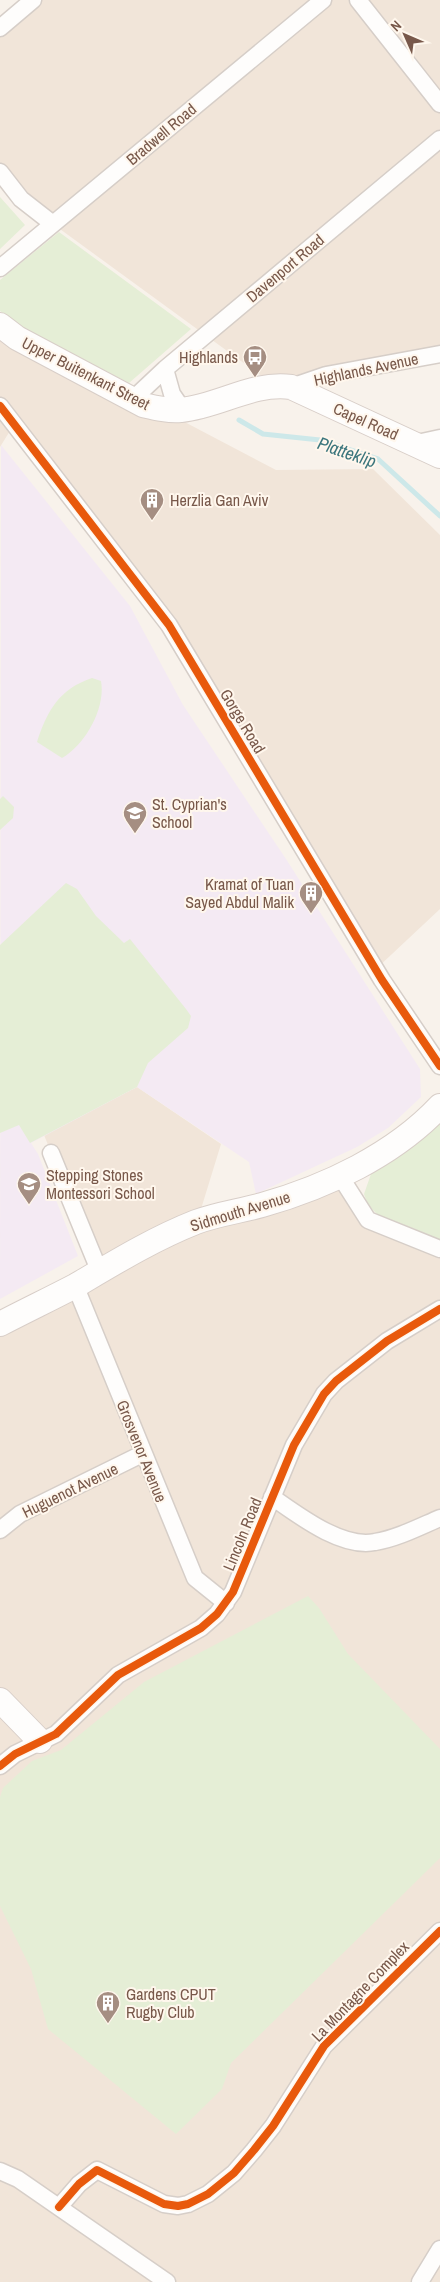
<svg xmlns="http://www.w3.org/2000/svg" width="440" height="2282" font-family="'Archivo Narrow',sans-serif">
<rect width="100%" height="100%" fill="#f8f2eb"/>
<path fill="#f1e5d9" d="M 33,0 L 440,0 L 440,354 L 274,385 L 53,224 L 0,172 L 0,28 Z
M 0,325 L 276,470 L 373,469 L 440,535 L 440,909 L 376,969 L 169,625 L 13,426 L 0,447 Z
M 137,1087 L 221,1144 L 197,1222 L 340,1176 L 364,1216 L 440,1249 L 440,2282 L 0,2282 L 0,1324 L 99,1270 L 44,1135 Z"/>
<path fill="#f4eaf3" d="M 1,445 L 130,606 L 183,705 L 286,859 L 420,1069 L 421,1097 L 388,1128 L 357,1147 L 256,1194 L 249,1162 L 137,1087 L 31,1143 L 38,1154 L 78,1256 L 0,1299 Z"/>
<path fill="#e5eed6" d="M 0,197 L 25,225 L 0,249 Z
M 59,232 L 191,329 L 129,383 L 19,326 L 0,311 L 0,280 Z
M 92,678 L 101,681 C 106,708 85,745 62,758 L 37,742 C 47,711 59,689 92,678 Z
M 3,796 L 14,807 L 13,818 L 0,830 L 0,799 Z
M 66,883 L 77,889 L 96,916 L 124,943 L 130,939 L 186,1009 L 191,1016 L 188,1028 L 148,1063 L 137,1087 L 30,1143 L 19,1125 L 0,1133 L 0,945 Z
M 440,1117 L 440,1244 L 415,1229 L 378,1215 L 368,1205 L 364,1194 L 371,1174 Z
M 308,1596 L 319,1608 L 348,1654 L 440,1749 L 440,1858 L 231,2063 L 222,2089 L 176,2134 L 48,2029 L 31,1969 L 0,1906 L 0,1797 L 3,1788 L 32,1761 L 61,1750 L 144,1682 Z"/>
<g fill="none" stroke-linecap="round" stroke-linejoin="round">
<path stroke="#cde8e9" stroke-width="5" d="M 239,420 L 263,434 L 320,440 L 378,459 L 440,516"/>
<g stroke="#d6cec8" stroke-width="19">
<path id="street" d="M 358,0 L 440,104
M 0,28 L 33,0
M 0,172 L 21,199 L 53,224
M 0,268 L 323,0
M 165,369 L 172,394 L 183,410
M 291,387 L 326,375 L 440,354
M 132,400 L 165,369 L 440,139
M 0,406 L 169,625 L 382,980 L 440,1066
M 417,443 L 440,438
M 51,1153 L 99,1270
M 340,1176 L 368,1220 L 440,1249
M 75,1285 L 195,1578 L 226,1603
M 272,1497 C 298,1515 342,1549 375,1542 C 398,1538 419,1527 440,1518
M 0,1530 L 20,1514 L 142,1454
M 0,1766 L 15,1754 L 56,1734 L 118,1675 L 201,1628 L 217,1614 L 233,1592 L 294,1445 L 324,1394 L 336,1381 L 387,1341 L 440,1309
M 0,2171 L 18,2179 L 167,2282
M 59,2207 L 79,2184 L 97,2170 L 164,2204 L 178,2206 L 188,2204 L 208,2194 L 234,2173 L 254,2150 L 273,2126 L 324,2046 L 440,1931
M 420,2282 L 440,2249"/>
</g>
<g stroke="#d8cec8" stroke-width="26">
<path id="secondary" d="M 0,325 L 17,338 L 143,405 C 156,408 168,411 181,410 C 220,406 252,382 291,387 L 440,456
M 0,1324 C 25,1311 50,1299 75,1286 C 114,1263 153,1239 196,1222 C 217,1214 241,1211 262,1205 C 326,1187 394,1155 440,1106
M 0,1700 L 40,1741"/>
</g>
<use href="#street" stroke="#fefdfc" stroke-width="16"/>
<use href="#secondary" stroke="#fefdfc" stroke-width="24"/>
<g stroke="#fff7ed" stroke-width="11">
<path id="cycleway" d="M 0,406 L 169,625 L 382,980 L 440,1066
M 0,1766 L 15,1754 L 56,1734 L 118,1675 L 201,1628 L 217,1614 L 233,1592 L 294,1445 L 324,1394 L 336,1381 L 387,1341 L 440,1309
M 59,2207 L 79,2184 L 97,2170 L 164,2204 L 178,2206 L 188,2204 L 208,2194 L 234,2173 L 254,2150 L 273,2126 L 324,2046 L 440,1931"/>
</g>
<use href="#cycleway" stroke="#e8590c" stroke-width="8"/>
</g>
<defs>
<g id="bus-pin" transform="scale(1.25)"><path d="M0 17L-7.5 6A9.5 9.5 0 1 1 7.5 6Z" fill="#a58e82" stroke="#fff7ed"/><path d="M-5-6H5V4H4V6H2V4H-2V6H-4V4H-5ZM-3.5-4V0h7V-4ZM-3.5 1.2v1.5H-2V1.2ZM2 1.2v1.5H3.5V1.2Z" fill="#fff"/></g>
<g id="building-pin" transform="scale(1.25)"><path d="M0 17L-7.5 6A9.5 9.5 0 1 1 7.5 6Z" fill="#a58e82" stroke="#fff7ed"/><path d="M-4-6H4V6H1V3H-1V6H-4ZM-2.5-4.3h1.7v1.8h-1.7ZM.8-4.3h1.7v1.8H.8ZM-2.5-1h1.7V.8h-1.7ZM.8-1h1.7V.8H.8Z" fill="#fff"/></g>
<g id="school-pin" transform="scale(1.25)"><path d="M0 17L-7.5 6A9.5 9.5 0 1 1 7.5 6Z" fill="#a58e82" stroke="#fff7ed"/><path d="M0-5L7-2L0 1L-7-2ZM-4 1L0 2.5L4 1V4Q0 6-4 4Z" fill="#fff"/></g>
</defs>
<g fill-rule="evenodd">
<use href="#bus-pin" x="255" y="357"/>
<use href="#building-pin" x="152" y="500"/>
<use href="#school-pin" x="135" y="813"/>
<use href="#building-pin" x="311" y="893"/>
<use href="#school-pin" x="29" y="1184"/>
<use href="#building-pin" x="108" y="2003"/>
</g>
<g text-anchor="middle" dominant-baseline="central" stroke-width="4" stroke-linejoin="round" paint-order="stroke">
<g font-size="16" fill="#78584a" stroke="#fff7ed">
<text transform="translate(161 134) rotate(-40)">Bradwell Road</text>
<text transform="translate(285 268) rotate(-40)">Davenport Road</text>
<text transform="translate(366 369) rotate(-12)">Highlands Avenue</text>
<text transform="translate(86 373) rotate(27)">Upper Buitenkant Street</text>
<text transform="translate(366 421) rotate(24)">Capel Road</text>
<text transform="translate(243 721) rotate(59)">Gorge Road</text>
<text transform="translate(240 1211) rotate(-17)">Sidmouth Avenue</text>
<text transform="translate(142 1451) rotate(68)">Grosvenor Avenue</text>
<text transform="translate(70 1490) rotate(-26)">Huguenot Avenue</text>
<text transform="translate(242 1534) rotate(-68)">Lincoln Road</text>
<text transform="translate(360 1991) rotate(-46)">La Montagne Complex</text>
</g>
<g font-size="16" fill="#78584a" stroke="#fff7ed" text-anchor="start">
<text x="238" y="357" text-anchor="end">Highlands</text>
<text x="170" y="500">Herzlia Gan Aviv</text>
<text x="152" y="804">St. Cyprian's<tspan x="152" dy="18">School</tspan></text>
<text x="294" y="884" text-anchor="end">Kramat of Tuan<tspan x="294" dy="18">Sayed Abdul Malik</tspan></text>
<text x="46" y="1175">Stepping Stones<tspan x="46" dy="18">Montessori School</tspan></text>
<text x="126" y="1994">Gardens CPUT<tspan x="126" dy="18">Rugby Club</tspan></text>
</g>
<g font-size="18" font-style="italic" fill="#3c767d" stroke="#fff7ed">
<text transform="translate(347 452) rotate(19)">Platteklip</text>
</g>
</g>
<g transform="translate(405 35) rotate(315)" stroke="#fff7ed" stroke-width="4" paint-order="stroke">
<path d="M0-4L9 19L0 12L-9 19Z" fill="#78584a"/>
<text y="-8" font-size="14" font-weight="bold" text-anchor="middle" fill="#78584a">N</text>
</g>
</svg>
